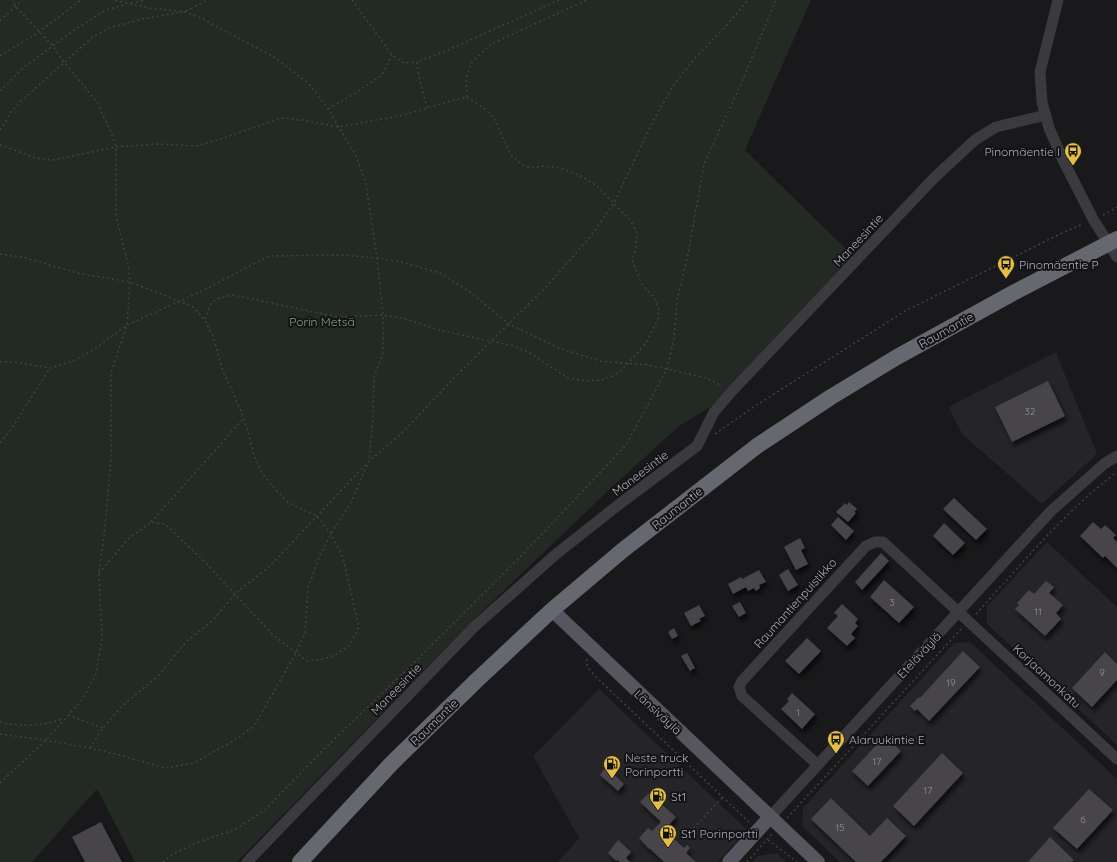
<svg xmlns="http://www.w3.org/2000/svg" width="1117" height="862" font-family="Quicksand,sans-serif">
<defs>
<filter id="shadow"><feDropShadow dx="2.5" dy="4.5" stdDeviation="2" flood-color="#0009"/></filter>
</defs>
<rect width="100%" height="100%" fill="#19181a"/>
<path fill="#252427" d="M 1056,352 L 1097,454 L 1042,504 L 963,435 L 948,407 Z
M 1047,542 L 1117,607 L 1117,745 L 987,624 L 987,606 Z
M 970,642 L 1117,779 L 1117,862 L 840,862 L 802,826 L 803,808 L 954,643 Z
M 599,689 L 747,830 L 718,862 L 558,862 L 579,838 L 533,756 Z
M 777,853 L 786,862 L 752,862 L 758,856 Z"/>
<path fill="#232a24" d="M 0,0 L 811,0 L 745,150 L 853,256 L 728,387 L 712,406 L 679,426 L 611,488 L 471,622 L 237,862 L 135,862 L 97,789 L 32,862 L 0,862 Z"/>
<path fill="#46454a" filter="url(#shadow)" d="M 1048,381 L 1065,416 L 1012,442 L 995,407 Z
M 954,498 L 987,529 L 976,540 L 943,509 Z
M 849,502 L 857,509 L 854,512 L 856,513 L 848,522 L 836,512 L 845,503 L 847,505 Z
M 838,517 L 854,531 L 846,540 L 831,525 Z
M 1093,522 L 1101,529 L 1105,525 L 1116,535 L 1113,538 L 1117,542 L 1117,568 L 1105,556 L 1103,558 L 1080,536 Z
M 944,523 L 965,543 L 953,555 L 933,536 Z
M 800,538 L 805,548 L 801,550 L 808,564 L 796,570 L 784,547 Z
M 881,553 L 889,561 L 862,590 L 855,582 Z
M 788,569 L 798,585 L 788,591 L 779,575 Z
M 759,570 L 766,582 L 759,585 L 760,588 L 756,591 L 754,588 L 748,591 L 746,587 L 733,594 L 728,584 L 741,577 L 742,579 Z
M 884,580 L 914,607 L 899,623 L 870,597 Z
M 1046,581 L 1054,587 L 1049,593 L 1063,605 L 1056,613 L 1061,619 L 1045,636 L 1015,609 L 1019,605 L 1017,603 L 1029,590 L 1034,594 Z
M 740,602 L 746,613 L 739,617 L 732,606 Z
M 842,604 L 858,619 L 855,623 L 858,626 L 851,634 L 855,638 L 847,646 L 827,628 L 838,616 L 834,613 Z
M 699,605 L 705,616 L 699,619 L 701,621 L 691,626 L 684,613 Z
M 674,628 L 678,636 L 672,639 L 668,632 Z
M 807,638 L 821,651 L 799,674 L 785,661 Z
M 963,651 L 980,667 L 929,721 L 917,709 L 915,711 L 910,706 L 919,697 L 920,698 Z
M 1105,652 L 1117,664 L 1117,680 L 1092,707 L 1072,688 Z
M 687,653 L 695,668 L 690,671 L 681,656 Z
M 792,693 L 815,714 L 802,729 L 781,709 L 789,701 L 787,699 Z
M 885,736 L 901,751 L 868,786 L 852,771 Z
M 942,753 L 963,773 L 914,826 L 893,806 Z
M 606,767 L 624,784 L 618,791 L 600,775 Z
M 1089,789 L 1113,810 L 1077,849 L 1053,828 Z
M 649,793 L 676,817 L 667,827 L 665,825 L 660,830 L 671,840 L 673,838 L 684,848 L 687,845 L 690,848 L 686,853 L 696,862 L 664,862 L 649,848 L 649,849 L 639,838 L 648,828 L 652,831 L 661,822 L 640,802 Z
M 831,798 L 870,836 L 887,818 L 906,836 L 881,862 L 856,862 L 811,819 Z
M 101,822 L 122,862 L 85,862 L 72,837 Z
M 1050,837 L 1074,860 L 1072,862 L 1028,862 Z
M 618,840 L 631,852 L 626,858 L 630,862 L 620,862 L 617,860 L 616,861 L 608,853 Z"/>
<g fill="none" stroke-linecap="round" stroke-linejoin="round">
<path stroke="#404146" stroke-width="1.5" stroke-dasharray="2 3" stroke-linecap="butt" d="M 352,0 L 392,55 L 404,63 L 417,62
M 131,3 L 146,0
M 186,11 L 208,0
M 0,21 L 22,0
M 0,56 L 39,32 L 81,0
M 0,91 L 24,67 L 73,31 L 106,10 L 127,4
M 467,97 L 466,79 L 471,63 L 491,44 L 587,0
M 427,108 L 419,77 L 417,62 L 448,50 L 559,0
M 328,109 L 349,97 L 382,75 L 392,55
M 0,130 L 5,123 L 10,113 L 21,101 L 94,36 L 110,28 L 141,19 L 183,12
M 0,145 L 36,158 L 53,160 L 116,147 L 157,144 L 196,146 L 221,139 L 281,118 L 302,120 L 338,127 L 404,115 L 447,102 L 467,97 L 485,109 L 494,118 L 511,155 L 521,164 L 531,168 L 543,166 L 560,168 L 581,176 L 597,186 L 631,221 L 637,234 L 636,248 L 632,260 L 642,285 L 654,297 L 659,310 L 658,319 L 646,343 L 622,370 L 613,376 L 601,380 L 587,381 L 568,378 L 530,353 L 514,346 L 439,330 L 406,319 L 383,315 L 338,317 L 233,295 L 219,298 L 211,303 L 205,320
M 1103,215 L 1117,207
M 0,254 L 26,258 L 77,273 L 130,282 L 192,306 L 205,320 L 214,339 L 222,369 L 244,418 L 254,455 L 262,473 L 274,488 L 289,503 L 317,516 L 331,534 L 343,558 L 359,627 L 350,645 L 337,654 L 324,659 L 307,661 L 273,635 L 205,562 L 165,524 L 151,522 L 128,539 L 99,573
M 999,264 L 1006,279
M 0,362 L 14,362 L 51,368 L 75,360 L 93,350 L 127,325 L 204,290 L 269,256 L 341,255 L 377,258 L 401,262 L 440,273 L 470,292 L 509,324 L 559,348 L 600,361 L 647,365 L 667,369 L 706,378 L 722,386
M 715,434 L 752,408 L 907,310 L 1060,234 L 1083,224
M 0,443 L 12,428 L 50,368
M 151,522 L 244,418
M 976,614 C 1021,565 1064,512 1117,472
M 587,659 C 585,666 591,671 595,676 L 749,822
M 68,715 L 103,728
M 0,722 C 22,728 42,725 64,719
M 0,734 L 46,740 L 90,748 L 123,756 L 165,768 L 194,763 L 238,738 L 254,726 L 296,653 L 305,633 L 308,588 L 320,555 L 331,534 L 350,504 L 369,461 L 373,418 L 374,377 L 383,353 L 383,315 L 377,258 L 366,184 L 356,156 L 328,109 L 309,84 L 274,57 L 201,18 L 185,12 L 150,8 L 113,0
M 90,748 L 103,728 L 122,706 L 158,676 L 186,642 L 213,620 L 236,593 L 269,567 L 369,461 L 402,433 L 452,380 L 549,284 L 590,237 L 614,203 L 652,123 L 673,86 L 696,57 L 724,28 L 748,0
M 0,783 L 46,740 L 82,700 L 96,674 L 102,638 L 99,573 L 104,536 L 111,461 L 111,373 L 127,325 L 130,282 L 128,264 L 120,233 L 116,213 L 116,147 L 112,135 L 97,102 L 64,62 L 52,45 L 15,6 L 13,0
M 787,818 L 962,628
M 683,839 L 723,797
M 768,840 L 797,862
M 163,862 L 173,854 L 201,841 L 236,829 L 265,810 L 324,749 L 421,656 L 525,552 L 626,445 L 667,369 L 674,339 L 677,301 L 689,249 L 704,164 L 741,84 L 776,0
M 747,862 L 772,834"/>
<path stroke="#3a3a3f" stroke-width="11" d="M 1058,0 L 1040,72 L 1042,102 L 1049,128 L 1063,160 L 1093,219 L 1117,257
M 818,765 L 742,696 L 739,687 L 742,681 L 866,546 L 875,542 L 883,542 L 1117,759
M 770,817 L 1051,511 L 1104,464 L 1117,456
M 247,862 L 474,627 L 555,555 L 617,506 L 697,446 L 714,412 L 732,391 L 935,177 L 975,140 L 996,127 L 1046,115"/>
<path stroke="#56575e" stroke-width="14" d="M 552,610 L 818,862
M 729,862 L 770,817"/>
<path stroke="#666870" stroke-width="16" d="M 300,862 L 392,763 L 477,680 L 552,610 L 623,550 L 757,446 L 831,397 L 897,357 L 1013,293 L 1117,239"/>
</g>
<defs>
<g id="bus-pin" transform="scale(0.9)"><path d="M0 17L-7.5 6A9.5 9.5 0 1 1 7.5 6Z" fill="#e5be46" stroke="#141315"/><path d="M-5-6H5V4H4V6H2V4H-2V6H-4V4H-5ZM-3.5-4V0h7V-4ZM-3.5 1.2v1.5H-2V1.2ZM2 1.2v1.5H3.5V1.2Z" fill="#111"/></g>
<g id="fuel-pin" transform="scale(0.9)"><path d="M0 17L-7.5 6A9.5 9.5 0 1 1 7.5 6Z" fill="#e5be46" stroke="#141315"/><path d="M-5.5-6h7V0h2V4h1.3V-2.5L3-4.5l.8-.8L6-3V5H2.5V1h-1V6h-7ZM-4.2-4.7v3.2H.2V-4.7Z" fill="#111"/></g>
</defs>
<g fill-rule="evenodd">
<use href="#bus-pin" x="1073" y="151"/>
<use href="#bus-pin" x="1006" y="264"/>
<use href="#bus-pin" x="836" y="739"/>
<use href="#fuel-pin" x="612" y="764"/>
<use href="#fuel-pin" x="658" y="796"/>
<use href="#fuel-pin" x="668" y="833"/>
</g>
<g text-anchor="middle" dominant-baseline="central" stroke-width="4" stroke-linejoin="round" paint-order="stroke">
<g font-size="10" fill="#92949d">
<text x="1030" y="411">32</text>
<text x="892" y="602">3</text>
<text x="1038" y="611">11</text>
<text x="1102" y="672">9</text>
<text x="951" y="682">19</text>
<text x="798" y="712">1</text>
<text x="877" y="761">17</text>
<text x="928" y="790">17</text>
<text x="1083" y="819">6</text>
<text x="840" y="827">15</text>
</g>
<g font-size="12" fill="#acaeb9" stroke="#141315" text-anchor="start">
<text x="1060" y="151" text-anchor="end">Pinomäentie I</text>
<text x="1019" y="264">Pinomäentie P</text>
<text x="849" y="739">Alaruukintie E</text>
<text x="625" y="757">Neste truck<tspan x="625" dy="14">Porinportti</tspan></text>
<text x="671" y="796">St1</text>
<text x="681" y="833">St1 Porinportti</text>
</g>
<g font-size="12" fill="#acaeb9" stroke="#141315">
<text transform="translate(858 240) rotate(-47)">Maneesintie</text>
<text transform="translate(946 330) rotate(-29)">Raumantie</text>
<text transform="translate(640 473) rotate(-37)">Maneesintie</text>
<text transform="translate(677 508) rotate(-38)">Raumantie</text>
<text transform="translate(795 603) rotate(-48)">Raumantienpuistikko</text>
<text transform="translate(919 655) rotate(-47)">Eteläväylä</text>
<text transform="translate(1047 676) rotate(43)">Korjaamonkatu</text>
<text transform="translate(396 689) rotate(-46)">Maneesintie</text>
<text transform="translate(658 712) rotate(43)">Länsiväylä</text>
<text transform="translate(434 722) rotate(-44)">Raumantie</text>
</g>
<g font-size="12" fill="#84a289" stroke="#141315">
<text x="322" y="321">Porin Metsä</text>
</g>
</g>
</svg>
